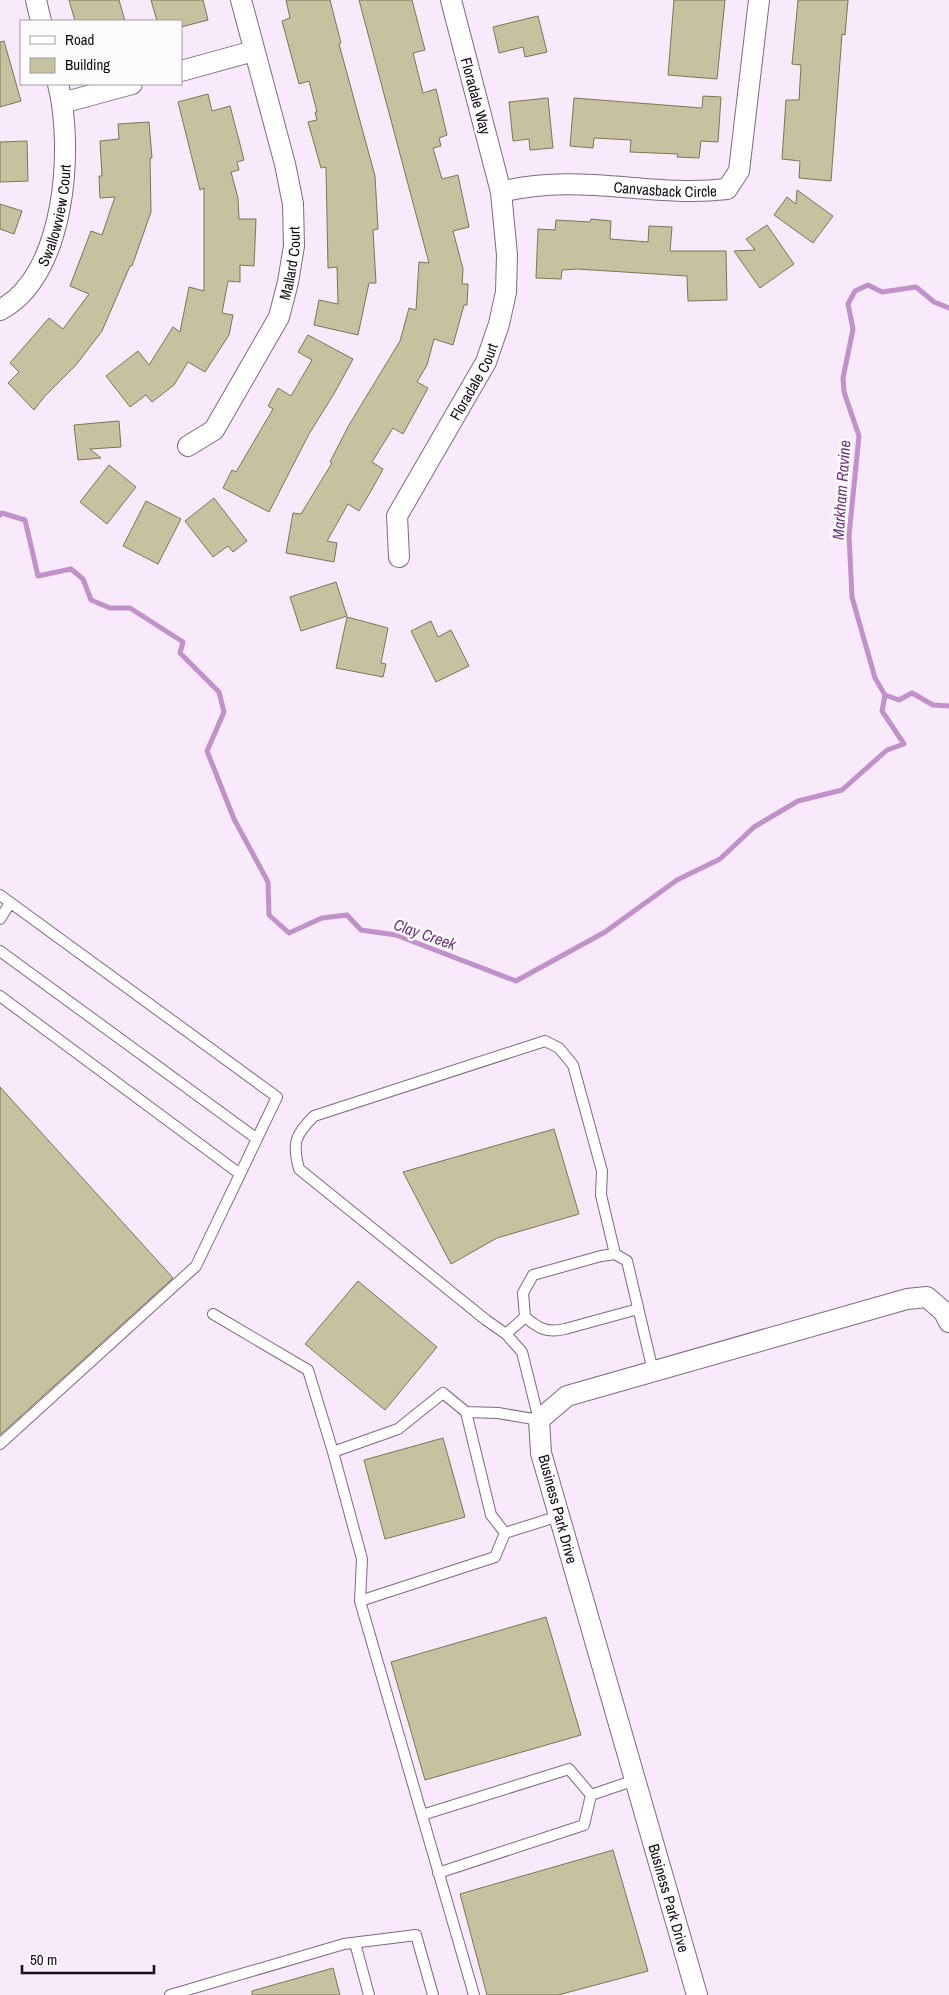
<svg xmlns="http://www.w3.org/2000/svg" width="949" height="1995" font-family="'Archivo Narrow',sans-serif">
<rect width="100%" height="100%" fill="#f8e9fb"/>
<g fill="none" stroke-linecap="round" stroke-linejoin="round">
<path stroke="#c191ca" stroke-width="5" d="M 949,308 L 934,302 L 916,287 L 882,292 L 868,285 L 855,291 L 848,304 L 853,329 L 843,378 L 844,392 L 859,436 L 849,535 L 852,597 L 875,678 L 885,695 L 899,700 L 912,693 L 933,705 L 949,706
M 0,515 L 2,513 L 25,520 L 38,576 L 71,569 L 83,579 L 91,600 L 110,608 L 130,608 L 183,642 L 180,653 L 219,692 L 224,712 L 207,751 L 234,819 L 268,882 L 269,915 L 289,933 L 322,918 L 347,915 L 361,930 L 396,935 L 516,981 L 605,932 L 677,880 L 720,859 L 754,827 L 798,801 L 842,790 L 887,750 L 904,744 L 882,711 L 885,695"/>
</g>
<path fill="#c6c29f" stroke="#7a7756" d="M 69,0 L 119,0 L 125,21 L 75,21 Z
M 151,0 L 203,0 L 208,20 L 181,27 L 181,21 L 157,21 Z
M 286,0 L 330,0 L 341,43 L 339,44 L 375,176 L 378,229 L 373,230 L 376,283 L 369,283 L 358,335 L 314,325 L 319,300 L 338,304 L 337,267 L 328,268 L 326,167 L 321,168 L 308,122 L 317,120 L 315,112 L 317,112 L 309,81 L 299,84 L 282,21 L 290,18 Z
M 359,0 L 412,0 L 425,50 L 413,53 L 423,93 L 436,89 L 447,135 L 439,138 L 441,146 L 433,148 L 442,179 L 458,175 L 469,227 L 453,231 L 463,269 L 462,284 L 468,284 L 467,305 L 464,305 L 453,345 L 434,339 L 427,365 L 417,382 L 428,388 L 403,434 L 393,428 L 372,462 L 383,469 L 371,491 L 359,511 L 348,504 L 327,541 L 337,543 L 334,562 L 286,553 L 293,513 L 301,514 L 332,463 L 330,462 L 349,425 L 400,341 L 409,308 L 416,310 L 419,262 L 429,263 Z
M 674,0 L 725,0 L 717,79 L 668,75 Z
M 798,0 L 848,0 L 845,35 L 842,34 L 831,181 L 799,178 L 800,161 L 782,159 L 786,100 L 799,100 L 801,65 L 792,64 Z
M 538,16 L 547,52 L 525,57 L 523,47 L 499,53 L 493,27 Z
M 4,41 L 21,101 L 0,107 L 0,42 Z
M 208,94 L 212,111 L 230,106 L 240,144 L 244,160 L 237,162 L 239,170 L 231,172 L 238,198 L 239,219 L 256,219 L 254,266 L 240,265 L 240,282 L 228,281 L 222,313 L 233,315 L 229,335 L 205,372 L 188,362 L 174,385 L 152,402 L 146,395 L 130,407 L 106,376 L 138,351 L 149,365 L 173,327 L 180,332 L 189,287 L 204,291 L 204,188 L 200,190 L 178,102 Z
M 703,96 L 721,97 L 718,142 L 701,141 L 699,158 L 677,157 L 678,154 L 630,152 L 631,140 L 594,138 L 593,148 L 570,146 L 574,98 L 702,108 Z
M 548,98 L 553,148 L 530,150 L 529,139 L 513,141 L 509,102 Z
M 149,122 L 152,158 L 150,158 L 151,212 L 132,266 L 130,266 L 102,331 L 76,365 L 45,396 L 34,410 L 8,383 L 19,372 L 10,363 L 49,318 L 63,329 L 89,294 L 70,286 L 91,231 L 102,235 L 115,197 L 100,198 L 99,176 L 102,176 L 100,141 L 119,139 L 118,124 Z
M 27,141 L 28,181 L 0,182 L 0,142 Z
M 797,190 L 833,216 L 813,243 L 774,215 L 787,197 L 796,204 Z
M 0,204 L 22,211 L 14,234 L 0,229 Z
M 591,219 L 611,221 L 610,239 L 648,242 L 649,226 L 672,227 L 670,251 L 726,251 L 727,300 L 688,301 L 687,276 L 577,269 L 562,270 L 561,279 L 536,278 L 538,229 L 555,230 L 556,220 L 590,222 Z
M 767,225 L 794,264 L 760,288 L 734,251 L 755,250 L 746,239 Z
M 308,335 L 353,359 L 335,392 L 309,434 L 269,512 L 223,488 L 232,470 L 236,472 L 273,409 L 268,406 L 278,388 L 291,396 L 312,360 L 298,352 Z
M 119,421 L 121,447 L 90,449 L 101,458 L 78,460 L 74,425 Z
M 109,465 L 136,487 L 107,524 L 80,502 Z
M 214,498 L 247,541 L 233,552 L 228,546 L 213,557 L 185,521 Z
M 146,501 L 181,519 L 158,564 L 123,546 Z
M 336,582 L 347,616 L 301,631 L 290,597 Z
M 347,617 L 388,628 L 381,663 L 386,664 L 383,677 L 336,668 Z
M 431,621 L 438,637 L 451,630 L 469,666 L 436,682 L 411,631 Z
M 0,1087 L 173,1278 L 0,1435 Z
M 554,1129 L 579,1214 L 497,1238 L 451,1264 L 403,1172 Z
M 358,1281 L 437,1347 L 385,1410 L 305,1344 Z
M 443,1438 L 465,1517 L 385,1539 L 364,1460 Z
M 546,1617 L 581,1735 L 425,1780 L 391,1662 Z
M 613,1850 L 648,1971 L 558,1995 L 487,1995 L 460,1894 Z
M 333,1968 L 340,1995 L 252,1995 L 252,1991 Z"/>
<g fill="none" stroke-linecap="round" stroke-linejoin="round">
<g stroke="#7f6983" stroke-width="12">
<path id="lane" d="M 0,895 L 277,1097 L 196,1266 L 0,1444
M 0,919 L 10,903
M 0,951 L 257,1139
M 0,996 L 240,1174
M 638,1309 L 565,1329 C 547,1333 539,1329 525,1317 L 523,1293 L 533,1275 L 601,1256 L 615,1254 L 627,1261 L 653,1371
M 213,1314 L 308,1370 L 333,1452
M 506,1334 L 525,1317
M 466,1412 L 443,1393 L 398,1429 L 333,1452 L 362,1559 L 360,1601 L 474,1995
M 505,1533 L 491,1515 L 466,1412 L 498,1413 L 539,1420 L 522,1352 L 506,1334 L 486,1320 L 299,1169 C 292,1143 295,1135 314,1116 L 545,1041 L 559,1048 L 573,1065 L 602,1171 L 601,1195 L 615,1254
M 360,1601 L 495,1557 L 505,1533 L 559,1516
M 422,1815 L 569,1769 L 591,1795 L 635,1780
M 438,1873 L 584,1825 L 591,1795
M 355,1943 L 369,1995
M 170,1995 L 344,1944 L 416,1935 L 433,1995"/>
</g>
<g stroke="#7f6983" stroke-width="22">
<g id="street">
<path d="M 36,0 L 41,21"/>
<path d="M 181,71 L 254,51"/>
<path d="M 62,103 L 132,84"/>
<path id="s1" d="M 501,192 C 580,172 650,198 727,189 L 739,171 L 759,0"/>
<path id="s2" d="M 0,310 C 66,276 74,147 58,84"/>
<path id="s3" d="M 188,446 L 214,430 L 279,317 L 288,282 L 294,246 L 293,204 L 285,164 L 241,0"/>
<path id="s4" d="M 399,557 L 397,516 L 486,362 L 499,324 L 506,292 L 507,255 L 501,192 L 451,0"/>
<path d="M 697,1995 L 541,1453 L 539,1420 L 567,1396 L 907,1299 L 927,1297 L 944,1312 L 949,1322"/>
</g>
</g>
<use href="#lane" stroke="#fff" stroke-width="10"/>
<use href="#street" stroke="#fff" stroke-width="20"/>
</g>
<g text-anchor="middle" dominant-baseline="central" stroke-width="5" stroke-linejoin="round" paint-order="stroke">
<g font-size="15" fill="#140c16" stroke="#fcfcfc">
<text transform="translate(476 96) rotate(75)">Floradale Way</text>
<text stroke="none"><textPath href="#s1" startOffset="165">Canvasback Circle</textPath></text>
<text stroke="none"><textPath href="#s2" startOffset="114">Swallowview Court</textPath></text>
<text stroke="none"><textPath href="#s3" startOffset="216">Mallard Court</textPath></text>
<text stroke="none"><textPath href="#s4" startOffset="196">Floradale Court</textPath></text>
<text transform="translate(558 1509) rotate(75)">Business Park Drive</text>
<text transform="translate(669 1898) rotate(74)">Business Park Drive</text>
</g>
<g font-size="16" font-style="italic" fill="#6f357b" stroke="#fcfcfc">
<text transform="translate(841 490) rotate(-86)">Markham Ravine</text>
<text transform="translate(425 934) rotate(19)">Clay Creek</text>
</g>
</g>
<rect x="20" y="20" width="162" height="65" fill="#fcfcfc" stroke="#9f9ca0"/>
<rect x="30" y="36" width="25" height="8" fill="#ffffff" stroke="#9f9ca0"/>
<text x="65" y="45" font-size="15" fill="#140c16">Road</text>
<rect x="30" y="58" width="25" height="15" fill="#c6c29f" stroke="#9f9ca0"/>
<text x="65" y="70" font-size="15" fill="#140c16">Building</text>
<path d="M22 1965v8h132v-8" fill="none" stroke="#140c16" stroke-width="2.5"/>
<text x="30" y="1965" font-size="15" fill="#140c16" stroke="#fcfcfc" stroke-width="4" paint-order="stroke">50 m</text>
</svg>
